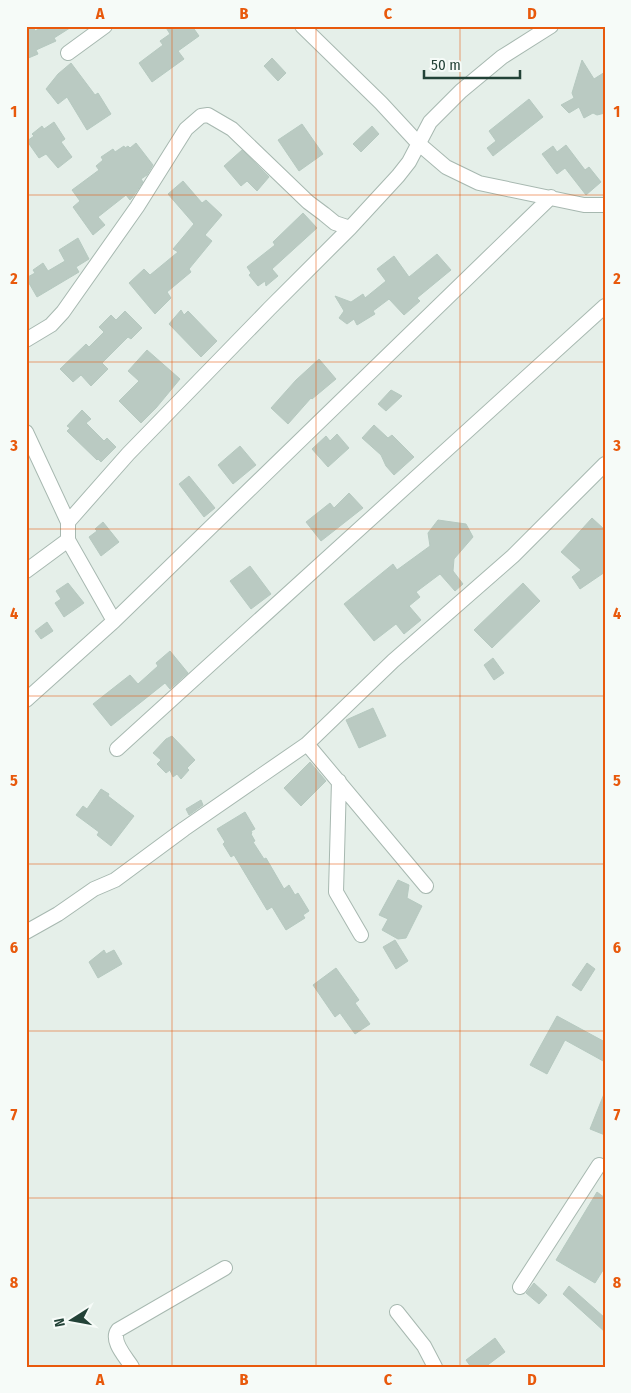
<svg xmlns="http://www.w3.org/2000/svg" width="631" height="1393" font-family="'Fira Sans Condensed',sans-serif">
<rect width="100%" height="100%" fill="#e5efe9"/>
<path fill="#bacac2" stroke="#b6c9c0" d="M 26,26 L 33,26 L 35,31 L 45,26 L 73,26 L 54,38 L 56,41 L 36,50 L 38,54 L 26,59 Z
M 165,26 L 192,26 L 199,36 L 178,51 L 184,59 L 152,82 L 139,63 L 163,45 L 160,41 L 170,34 Z
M 272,58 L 286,73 L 278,81 L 264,66 Z
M 582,60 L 594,79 L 605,72 L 605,113 L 597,115 L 593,113 L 584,118 L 579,107 L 569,113 L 561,105 L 574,98 L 572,93 Z
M 71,63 L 95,95 L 98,93 L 111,114 L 87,130 L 67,97 L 58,104 L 46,89 L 58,74 Z
M 529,99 L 543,117 L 493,156 L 487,148 L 496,141 L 489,131 Z
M 54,122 L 65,139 L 61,142 L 72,157 L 58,168 L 46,154 L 39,158 L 27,141 L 34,136 L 32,134 L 42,126 L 44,129 Z
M 302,124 L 323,154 L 299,171 L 278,140 Z
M 372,126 L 379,134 L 361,152 L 353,144 Z
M 136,143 L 153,165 L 147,175 L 141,179 L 143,182 L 132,198 L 130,200 L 126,195 L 98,217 L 105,225 L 93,235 L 73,207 L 80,201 L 72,190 L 99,170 L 96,166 L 103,160 L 101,157 L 113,149 L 115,152 L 124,146 L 125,148 L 128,146 L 130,148 Z
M 566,145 L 585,170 L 589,167 L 601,182 L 586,195 L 565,168 L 557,174 L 542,154 L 553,146 L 557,152 Z
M 242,150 L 269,177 L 257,191 L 247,181 L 241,186 L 224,166 Z
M 183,181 L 202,203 L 206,200 L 222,215 L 205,235 L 212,241 L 189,269 L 191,272 L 167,292 L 171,298 L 155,314 L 129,283 L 144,269 L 150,275 L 178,252 L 173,249 L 194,224 L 168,194 Z
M 303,213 L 317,228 L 272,269 L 278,276 L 266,286 L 265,281 L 258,286 L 249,275 L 251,273 L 247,267 L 275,245 L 273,242 Z
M 78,238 L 89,259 L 76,267 L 79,272 L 37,297 L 26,278 L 35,273 L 33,270 L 43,263 L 48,271 L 65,261 L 59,250 Z
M 437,254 L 451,270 L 417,298 L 420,301 L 404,315 L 389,299 L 373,311 L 375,314 L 357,325 L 354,319 L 347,324 L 339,318 L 344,311 L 335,296 L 351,302 L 363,294 L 365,298 L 386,281 L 377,269 L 394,256 L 409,277 Z
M 181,310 L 184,315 L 188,311 L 217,341 L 201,357 L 169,324 Z
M 125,311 L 142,328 L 131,339 L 128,337 L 102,363 L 108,369 L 91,386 L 81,375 L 73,382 L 60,369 L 86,344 L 89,347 L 104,332 L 99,327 L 111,315 L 116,320 Z
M 147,350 L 180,379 L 156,408 L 141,423 L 119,401 L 139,381 L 128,371 Z
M 319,359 L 336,379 L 312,399 L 311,398 L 288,424 L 271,408 L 296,380 Z
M 391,390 L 402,396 L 386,411 L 378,404 Z
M 82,410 L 91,419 L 86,423 L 104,441 L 107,438 L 116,447 L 101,462 L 98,459 L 97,460 L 67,431 L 70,428 L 67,426 Z
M 374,425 L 388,438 L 392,435 L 414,457 L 394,475 L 386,466 L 381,455 L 362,438 Z
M 337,434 L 349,448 L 328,467 L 312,449 L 326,436 L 330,441 Z
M 240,446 L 256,465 L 233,484 L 218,465 Z
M 189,476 L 215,508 L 204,517 L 179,484 Z
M 349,493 L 363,508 L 321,541 L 306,522 L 330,503 L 334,508 Z
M 592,518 L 605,530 L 605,572 L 580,589 L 572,577 L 581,570 L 561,552 Z
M 438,520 L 466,524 L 473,537 L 454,559 L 453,571 L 463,584 L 455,591 L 440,574 L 416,592 L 420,597 L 409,606 L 421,620 L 404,634 L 396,624 L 374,641 L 344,604 L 393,564 L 397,570 L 430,546 L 428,533 Z
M 103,522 L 119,542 L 101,556 L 89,537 L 97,531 L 95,529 Z
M 250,566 L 271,594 L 251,609 L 230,581 Z
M 68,583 L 84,603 L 64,617 L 55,603 L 61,599 L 56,591 Z
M 523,583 L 540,601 L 492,648 L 474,630 Z
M 47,622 L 53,631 L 41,639 L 35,631 Z
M 170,651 L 188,673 L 170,689 L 165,683 L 111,726 L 93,704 L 130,675 L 138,684 L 158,666 L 156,663 Z
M 493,658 L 504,673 L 494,680 L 484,665 Z
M 373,708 L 386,736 L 359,748 L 346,720 Z
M 172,736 L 195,760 L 187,768 L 189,770 L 181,779 L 177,774 L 173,777 L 170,770 L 166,773 L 157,764 L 161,760 L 153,753 L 166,739 Z
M 310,762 L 326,781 L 301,806 L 284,788 Z
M 101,789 L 109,794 L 108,796 L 134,816 L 111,846 L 97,835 L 99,832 L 76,815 L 83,806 L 87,809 Z
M 201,800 L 203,805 L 189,815 L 186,809 Z
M 245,812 L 255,829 L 251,831 L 252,833 L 251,834 L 255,841 L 253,842 L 264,859 L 266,858 L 284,889 L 289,885 L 295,895 L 298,893 L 309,911 L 303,915 L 305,918 L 286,930 L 272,907 L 267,910 L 234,855 L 231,857 L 223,844 L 225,842 L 217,829 Z
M 398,880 L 409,885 L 407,898 L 422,906 L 406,938 L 398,939 L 382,930 L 388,919 L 379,915 Z
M 395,940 L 408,961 L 396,969 L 383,947 Z
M 104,950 L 106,954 L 114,950 L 122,964 L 98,978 L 89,962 Z
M 587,963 L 595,969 L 581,991 L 572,985 Z
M 336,968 L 359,1000 L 355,1003 L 370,1024 L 355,1034 L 340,1013 L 335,1017 L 313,985 Z
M 557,1016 L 605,1042 L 605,1062 L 565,1040 L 547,1074 L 530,1065 Z
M 604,1094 L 605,1094 L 605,1135 L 590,1129 Z
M 597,1192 L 605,1198 L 605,1267 L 595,1283 L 556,1260 Z
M 534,1283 L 547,1295 L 539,1304 L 526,1293 Z
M 569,1286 L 605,1318 L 605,1332 L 563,1294 Z
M 495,1338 L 505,1352 L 485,1367 L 471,1367 L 466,1360 Z"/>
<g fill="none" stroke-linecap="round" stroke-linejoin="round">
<g stroke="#a7b8b0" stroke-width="16">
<path id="minor" d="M 302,26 L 381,103 L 418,143 L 446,167 L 479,183 L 584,205 L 605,205
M 68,53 L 105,26
M 26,340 L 51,325 L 63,312 L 137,207 L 186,129 L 201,116 L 208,115 L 232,129 L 308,202 L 324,214 L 335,223 L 350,228
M 26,432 L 68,522 L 68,540 L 114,621
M 68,522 L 128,454 L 269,309 L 350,228 L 398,176 L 409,162 L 430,122 L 461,91 L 502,57 L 551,26
M 26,571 L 68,540
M 26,700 L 114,621 L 551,197
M 307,744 L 426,886
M 117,749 L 605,306
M 339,781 L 336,892 L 361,935
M 26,932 L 58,914 L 94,889 L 115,880 L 184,829 L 307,744 L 393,661 L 513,556 L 605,464
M 520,1287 L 599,1165
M 397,1312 L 424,1346 L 435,1367
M 132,1367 C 126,1357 110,1341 118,1330 L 225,1268"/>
</g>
<use href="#minor" stroke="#fff" stroke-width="14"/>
</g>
<path fill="none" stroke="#e8590c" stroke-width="1" stroke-opacity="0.55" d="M 172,26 L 172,1367M 316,26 L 316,1367M 460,26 L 460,1367M 26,195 L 605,195M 26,362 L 605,362M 26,529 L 605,529M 26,696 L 605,696M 26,864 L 605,864M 26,1031 L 605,1031M 26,1198 L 605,1198"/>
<rect width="631" height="1393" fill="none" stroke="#f6fbf8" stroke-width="55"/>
<g transform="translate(72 1320) rotate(259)" stroke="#f6fbf8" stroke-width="4" paint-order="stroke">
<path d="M0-4L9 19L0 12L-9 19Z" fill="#224237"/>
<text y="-8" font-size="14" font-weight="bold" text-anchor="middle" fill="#224237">N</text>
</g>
<path d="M424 70v8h96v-8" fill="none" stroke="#224237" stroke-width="2.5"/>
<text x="431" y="70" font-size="15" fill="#224237" stroke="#f6fbf8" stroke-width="4" paint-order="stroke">50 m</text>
<rect x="28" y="28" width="576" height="1338" fill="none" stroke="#e8590c" stroke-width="2"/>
<g font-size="16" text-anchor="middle" font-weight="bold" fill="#e8590c">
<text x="100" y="19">A</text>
<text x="244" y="19">B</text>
<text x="388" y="19">C</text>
<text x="532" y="19">D</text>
<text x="14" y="117">1</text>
<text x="617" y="117">1</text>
<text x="14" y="284">2</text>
<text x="617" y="284">2</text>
<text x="14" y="451">3</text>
<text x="617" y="451">3</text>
<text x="14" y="619">4</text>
<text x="617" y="619">4</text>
<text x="14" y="786">5</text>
<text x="617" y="786">5</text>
<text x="14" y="953">6</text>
<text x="617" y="953">6</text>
<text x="14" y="1120">7</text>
<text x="617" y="1120">7</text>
<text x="14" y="1288">8</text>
<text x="617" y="1288">8</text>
<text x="100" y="1385">A</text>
<text x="244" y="1385">B</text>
<text x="388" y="1385">C</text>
<text x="532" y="1385">D</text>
</g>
</svg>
